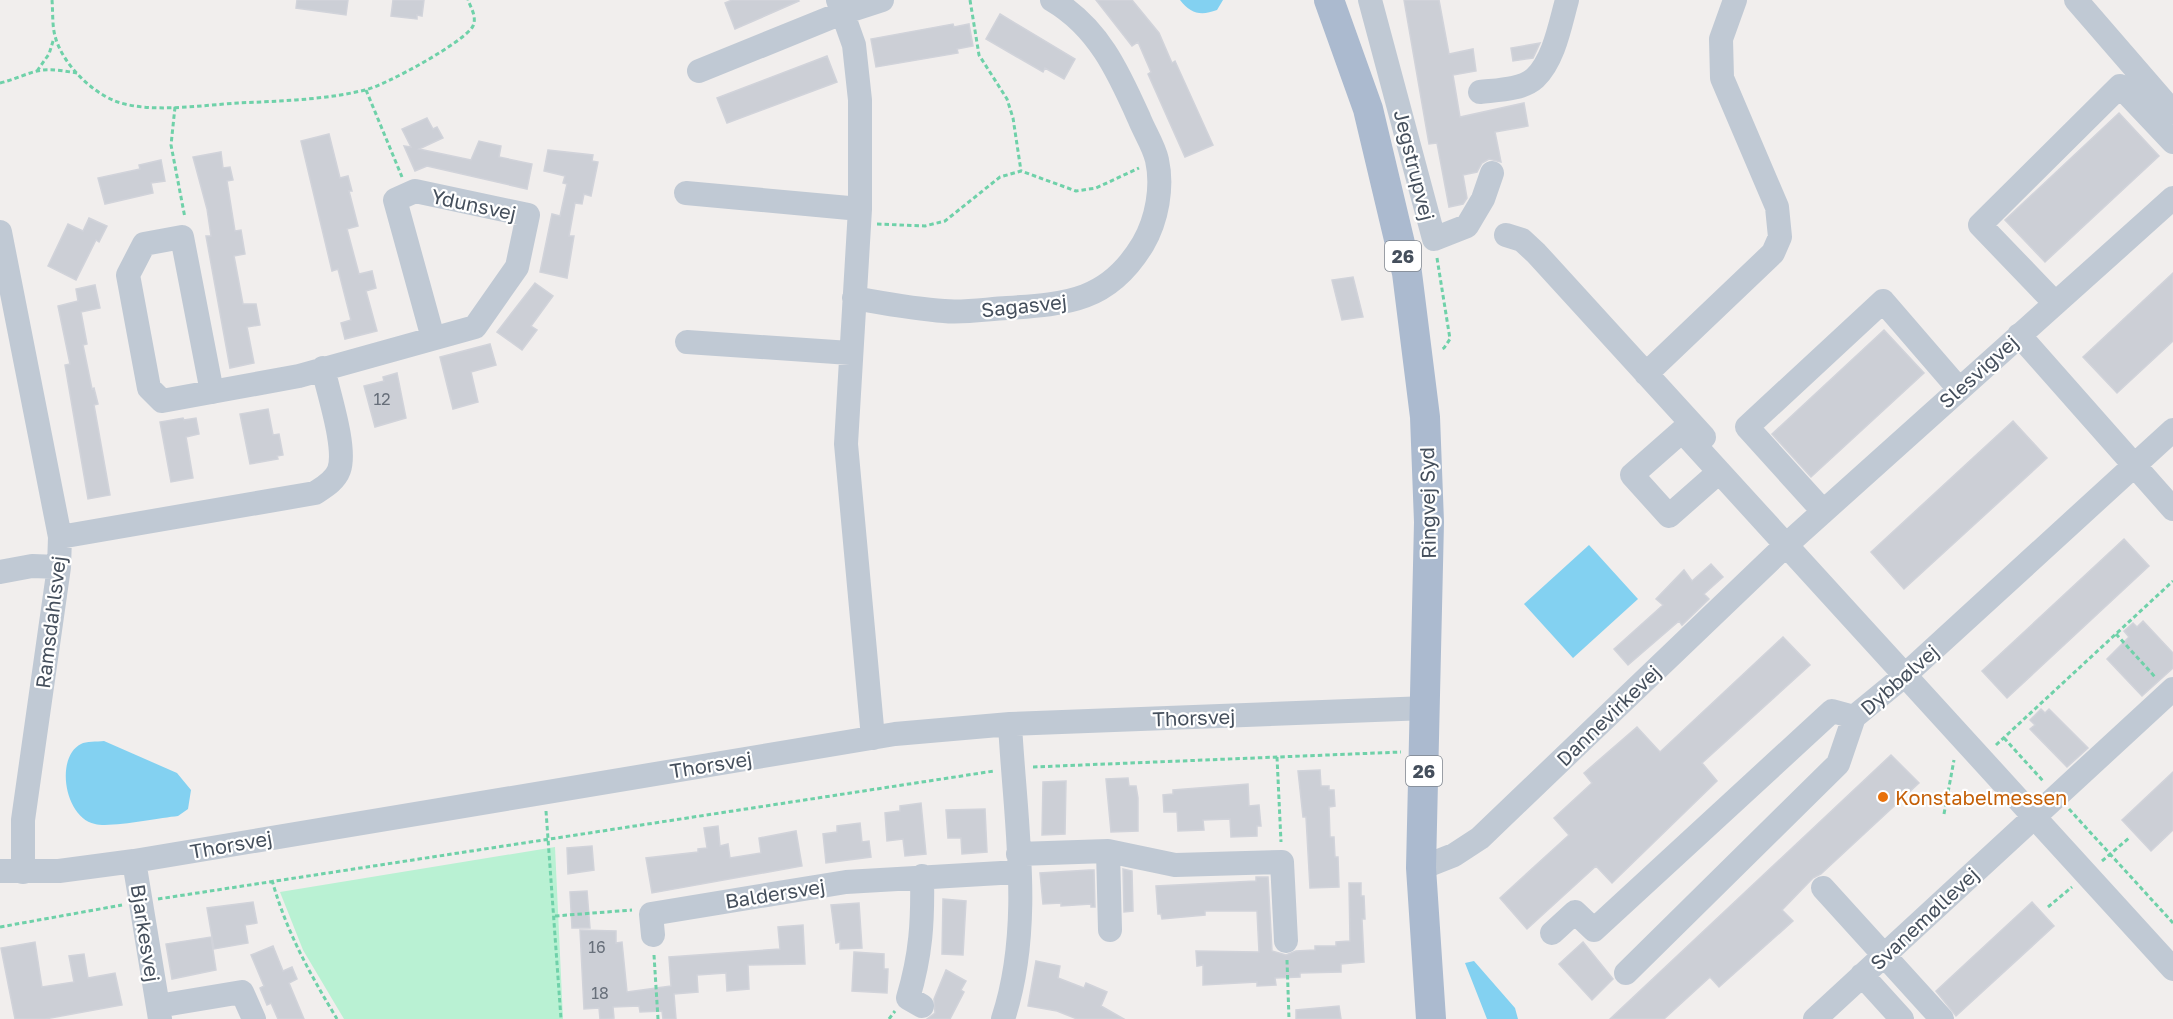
<svg xmlns="http://www.w3.org/2000/svg" width="2173" height="1019" font-family="'Golos Text',sans-serif">
<rect width="100%" height="100%" fill="#f1eeed"/>
<path fill="#b9f1d3" d="M 555,847 L 563,1019 L 344,1019 L 303,950 L 280,892 Z"/>
<path fill="#83d1f1" d="M 1180,0 L 1223,0 L 1217,10 C 1201,16 1191,14 1180,0 Z
M 1589,545 L 1638,599 L 1573,658 L 1524,604 Z
M 104,741 L 177,773 L 191,790 L 188,809 L 178,816 C 159,818 110,828 95,824 C 64,817 55,757 81,744 C 86,741 97,742 104,741 Z
M 1474,961 L 1515,1008 L 1518,1019 L 1487,1019 L 1465,963 Z"/>
<path fill="#cccfd6" stroke="#d1d3da" stroke-width="1.5" d="M 297,0 L 348,0 L 346,15 L 296,8 Z
M 393,0 L 424,0 L 422,16 L 417,15 L 417,19 L 391,16 Z
M 732,0 L 798,0 L 799,1 L 735,29 L 725,3 Z
M 1096,0 L 1132,0 L 1159,33 L 1172,63 L 1175,61 L 1213,145 L 1185,157 L 1148,74 L 1151,72 L 1138,42 L 1132,46 Z
M 1404,0 L 1439,0 L 1449,54 L 1473,49 L 1476,71 L 1453,75 L 1460,117 L 1524,103 L 1528,126 L 1495,132 L 1501,162 L 1489,159 L 1482,163 L 1477,172 L 1463,175 L 1467,198 L 1463,204 L 1449,207 L 1437,143 L 1429,144 Z
M 1000,14 L 1075,59 L 1064,79 L 1045,68 L 1043,72 L 986,39 Z
M 953,24 L 954,27 L 969,24 L 973,46 L 957,49 L 958,53 L 876,67 L 871,39 Z
M 1540,43 L 1533,58 L 1513,61 L 1511,48 Z
M 827,56 L 837,82 L 727,123 L 717,98 Z
M 2119,113 L 2159,156 L 2045,262 L 2005,220 Z
M 427,118 L 433,129 L 437,127 L 443,138 L 419,149 L 471,160 L 479,141 L 501,146 L 499,157 L 532,164 L 527,189 L 427,166 L 415,171 L 404,146 L 411,147 L 402,129 Z
M 329,134 L 340,178 L 348,176 L 352,191 L 349,191 L 358,226 L 347,229 L 359,274 L 372,271 L 376,288 L 366,291 L 377,331 L 345,339 L 341,323 L 351,320 L 338,269 L 332,271 L 301,141 Z
M 548,150 L 593,155 L 592,161 L 598,162 L 591,196 L 584,194 L 582,204 L 575,203 L 569,236 L 574,236 L 567,278 L 540,272 L 552,214 L 560,216 L 567,184 L 563,183 L 565,176 L 544,171 Z
M 221,152 L 223,168 L 230,167 L 233,180 L 227,181 L 235,231 L 241,230 L 245,254 L 234,256 L 243,304 L 256,304 L 260,325 L 247,327 L 254,363 L 230,368 L 206,236 L 211,236 L 207,209 L 193,157 Z
M 161,160 L 165,181 L 151,183 L 153,193 L 105,204 L 98,178 L 140,169 L 139,165 Z
M 89,218 L 107,226 L 99,242 L 96,240 L 76,280 L 48,266 L 68,224 L 83,231 Z
M 2173,273 L 2173,341 L 2117,393 L 2083,357 Z
M 1353,277 L 1363,317 L 1342,320 L 1332,280 Z
M 535,283 L 553,296 L 531,326 L 537,330 L 522,350 L 497,332 Z
M 95,285 L 100,308 L 81,312 L 87,344 L 83,345 L 92,389 L 94,388 L 98,404 L 94,405 L 110,495 L 88,499 L 65,365 L 70,364 L 58,306 L 78,301 L 76,289 Z
M 1884,330 L 1924,373 L 1811,477 L 1772,434 Z
M 490,344 L 496,365 L 471,372 L 478,402 L 453,409 L 440,357 Z
M 397,373 L 406,418 L 375,427 L 364,386 L 384,381 L 383,377 Z
M 268,409 L 273,435 L 279,434 L 283,455 L 277,456 L 278,459 L 250,464 L 240,414 Z
M 183,418 L 184,420 L 196,418 L 199,434 L 186,437 L 193,478 L 171,482 L 160,422 Z
M 2013,421 L 2047,458 L 1904,589 L 1871,552 Z
M 2124,539 L 2149,566 L 2007,698 L 1982,671 Z
M 1711,564 L 1723,577 L 1704,594 L 1709,599 L 1682,625 L 1679,621 L 1628,665 L 1614,649 L 1663,605 L 1656,599 L 1684,570 L 1692,581 Z
M 2143,621 L 2173,653 L 2173,668 L 2142,696 L 2107,659 L 2129,637 L 2124,631 L 2133,623 L 2137,627 Z
M 1783,637 L 1810,665 L 1702,763 L 1717,781 L 1612,883 L 1596,866 L 1527,929 L 1500,898 L 1569,835 L 1554,818 L 1592,783 L 1584,773 L 1637,727 L 1660,752 Z
M 2041,709 L 2045,713 L 2049,709 L 2088,748 L 2067,767 L 2030,729 L 2035,725 L 2030,720 Z
M 1891,755 L 1919,783 L 1821,874 L 1813,878 L 1782,910 L 1793,921 L 1719,987 L 1710,977 L 1664,1019 L 1610,1019 Z
M 1320,770 L 1321,786 L 1329,786 L 1329,790 L 1334,790 L 1335,806 L 1329,807 L 1330,837 L 1334,837 L 1335,857 L 1338,857 L 1339,887 L 1310,888 L 1306,817 L 1303,817 L 1298,771 Z
M 2173,772 L 2173,830 L 2151,851 L 2122,820 Z
M 1128,778 L 1129,786 L 1136,786 L 1138,798 L 1138,831 L 1111,832 L 1106,779 Z
M 1066,781 L 1065,834 L 1042,835 L 1043,782 Z
M 1248,784 L 1249,806 L 1259,805 L 1261,826 L 1257,826 L 1257,836 L 1231,837 L 1230,819 L 1203,820 L 1204,830 L 1178,831 L 1177,812 L 1164,812 L 1163,795 L 1173,794 L 1173,790 Z
M 921,803 L 926,854 L 905,856 L 903,839 L 887,841 L 885,813 L 900,811 L 900,806 Z
M 985,809 L 987,852 L 962,854 L 961,838 L 948,838 L 946,810 Z
M 860,823 L 862,842 L 869,841 L 871,857 L 826,863 L 823,834 L 837,832 L 837,826 Z
M 718,826 L 720,846 L 728,844 L 730,858 L 761,853 L 759,838 L 796,831 L 802,866 L 652,893 L 646,858 L 698,852 L 698,849 L 707,848 L 704,828 Z
M 592,846 L 594,870 L 568,874 L 567,848 Z
M 1123,869 L 1132,871 L 1133,911 L 1124,912 Z
M 1090,870 L 1094,870 L 1095,907 L 1091,907 L 1091,904 L 1061,906 L 1061,903 L 1043,904 L 1040,873 Z
M 1256,877 L 1268,877 L 1272,951 L 1286,955 L 1296,951 L 1315,950 L 1315,946 L 1336,946 L 1336,942 L 1350,941 L 1349,883 L 1361,883 L 1361,896 L 1364,896 L 1365,919 L 1362,919 L 1364,962 L 1341,964 L 1341,972 L 1300,973 L 1300,977 L 1275,978 L 1276,985 L 1257,986 L 1257,982 L 1203,985 L 1203,965 L 1197,966 L 1196,951 L 1259,952 L 1257,911 L 1205,911 L 1205,915 L 1162,919 L 1161,914 L 1158,914 L 1156,886 L 1256,881 Z
M 587,891 L 590,928 L 572,928 L 570,892 Z
M 943,899 L 966,901 L 963,955 L 942,954 Z
M 253,902 L 257,923 L 245,925 L 248,943 L 214,949 L 207,908 Z
M 2032,902 L 2054,926 L 1956,1016 L 1936,991 Z
M 859,903 L 862,948 L 840,949 L 840,942 L 836,943 L 831,905 Z
M 803,925 L 805,964 L 748,965 L 749,989 L 727,991 L 726,973 L 697,975 L 698,992 L 674,994 L 676,1019 L 663,1019 L 662,1011 L 640,1012 L 639,1006 L 613,1007 L 614,1018 L 606,1019 L 600,1019 L 599,1008 L 584,1009 L 580,930 L 616,931 L 616,943 L 622,942 L 627,992 L 671,986 L 669,957 L 780,949 L 778,927 Z
M 211,937 L 216,970 L 172,979 L 166,944 Z
M 35,942 L 42,987 L 74,982 L 69,956 L 84,954 L 88,978 L 115,973 L 122,1005 L 45,1019 L 15,1019 L 1,948 Z
M 1583,942 L 1613,979 L 1592,1000 L 1559,964 Z
M 273,946 L 283,971 L 292,967 L 297,979 L 289,983 L 304,1019 L 278,1019 L 271,1003 L 267,1005 L 260,988 L 264,986 L 251,955 Z
M 854,952 L 884,954 L 884,969 L 888,969 L 887,993 L 852,991 Z
M 1036,961 L 1060,966 L 1058,978 L 1084,988 L 1086,983 L 1107,992 L 1101,1006 L 1124,1019 L 1077,1019 L 1057,1011 L 1028,1006 Z
M 946,970 L 966,981 L 961,990 L 964,992 L 950,1019 L 927,1019 L 935,1013 L 934,999 Z
M 1339,1006 L 1341,1019 L 1296,1019 L 1296,1010 Z"/>
<g fill="none" stroke-linecap="round" stroke-linejoin="round">
<path stroke="#6fd1a9" stroke-width="3" stroke-dasharray="4.5 3" stroke-linecap="butt" d="M 52,0 C 53,11 52,25 55,36 C 62,63 90,91 115,101 C 149,114 202,105 238,103 C 280,101 324,100 365,90 C 384,86 465,42 473,26 C 477,17 471,8 468,0
M 970,0 L 979,55 L 1007,99 L 1013,118 L 1021,171
M 37,71 L 49,54 L 54,38
M 0,83 C 13,80 25,74 37,71 C 50,68 64,71 77,73
M 366,90 L 402,177
M 175,107 L 171,145 L 185,218
M 877,224 L 925,226 L 945,221 L 1000,177 L 1021,171 L 1076,191 L 1096,188 L 1139,168
M 1437,258 L 1450,339 L 1444,348 L 1440,350
M 2116,634 L 2156,678
M 2004,738 L 2044,782
M 1996,745 L 2173,581
M 1277,757 L 1281,842
M 1033,767 L 1401,752
M 2069,809 L 2173,923
M 546,811 L 561,1019
M 1944,814 L 1954,760
M 2102,861 L 2129,838
M 272,880 C 286,931 310,974 337,1019
M 158,899 L 994,771
M 2048,907 L 2072,887
M 555,916 L 632,910
M 0,927 L 122,905
M 654,955 L 658,1019
M 1287,960 L 1289,1019
M 889,1019 L 895,1011"/>
<path stroke="#c0c9d4" stroke-width="24" d="M 838,0 L 854,45 L 860,100 L 860,209 L 846,444 L 873,738
M 1370,0 L 1434,239 L 1467,226 L 1483,199 L 1492,173
M 2076,0 L 2173,112
M 699,71 L 842,13 L 882,0
M 1480,92 C 1496,90 1522,90 1535,78 C 1554,60 1560,25 1567,0
M 686,193 L 860,209
M 0,232 L 60,537 L 59,567 L 23,820 L 23,872
M 1506,235 L 1522,240 L 1536,253 L 1704,437
M 854,298 C 883,303 914,309 944,311 C 964,313 987,309 1007,308 C 1068,304 1109,301 1143,244 C 1157,220 1163,187 1157,160 C 1154,146 1144,131 1139,118 C 1118,71 1098,27 1052,0
M 2055,303 L 1980,225 L 2120,86 L 2173,142
M 2019,335 L 2173,509
M 687,342 L 850,353
M 1646,374 L 1773,253 L 1780,237 L 1777,207 L 1722,78 L 1721,39 L 1735,0
M 212,392 L 182,237 L 144,244 L 128,275 L 149,388 L 162,401 L 299,376 L 475,327 L 517,267 L 528,215 L 415,191 L 395,200 L 433,338
M 1719,472 L 1669,516 L 1632,475 L 1682,431 L 2173,969
M 1823,511 L 1747,427 L 1883,301 L 1959,389
M 60,537 L 315,493 C 324,487 335,481 339,470 C 347,448 328,392 323,368
M 0,572 L 32,566 L 59,567
M 1108,851 L 1110,930
M 1018,854 L 1108,851 L 1175,865 L 1282,862 L 1286,941
M 134,861 L 160,1019
M 1421,868 L 1454,855 L 1480,838 L 1785,546 L 2173,198
M 0,871 L 59,871 L 134,861 L 895,734 L 1010,724 L 1427,708
M 1823,888 L 1942,1019
M 1552,933 L 1575,912 L 1594,930 L 1832,711 L 1854,717
M 653,935 L 651,914 L 846,882 L 1019,872
M 1626,973 L 1838,764 L 1854,717 L 1904,676 L 2173,430
M 1862,975 L 1902,1019
M 158,1006 L 242,992 L 254,1019
M 922,1006 L 908,998 C 921,955 923,921 922,876
M 1003,1019 C 1034,925 1015,821 1010,724
M 1815,1019 L 2173,689"/>
<path stroke="#abbacf" stroke-width="30" d="M 1329,0 L 1368,109 L 1407,273 L 1425,417 L 1429,522 L 1421,868 L 1431,1019"/>
</g>
<circle fill="#e8710a" stroke="#fff" stroke-width="2" cx="1883" cy="797" r="6"/>
<g text-anchor="middle" dominant-baseline="central" stroke-width="4.5" stroke-linejoin="round" paint-order="stroke">
<g font-size="16" fill="#676f7a">
<text x="382" y="399">12</text>
<text x="597" y="947">16</text>
<text x="600" y="993">18</text>
</g>
<g fill="#fff" stroke="#7d848d" stroke-width="1.5">
<rect x="1385" y="241" width="36" height="30" rx="4.5"/>
<rect x="1406" y="756" width="36" height="30" rx="4.5"/>
</g>
<g font-size="18" font-weight="bold" fill="#454f5c">
<text x="1403" y="256">26</text>
<text x="1424" y="771">26</text>
</g>
<g font-size="20" fill="#454f5c" stroke="#fff">
<text transform="translate(1415 165) rotate(76)">Jegstrupvej</text>
<text transform="translate(474 204) rotate(12)">Ydunsvej</text>
<text transform="translate(1024 305) rotate(-6)">Sagasvej</text>
<text transform="translate(1978 371) rotate(-42)">Slesvigvej</text>
<text transform="translate(1427 503) rotate(-91)">Ringvej Syd</text>
<text transform="translate(50 622) rotate(-83)">Ramsdahlsvej</text>
<text transform="translate(1899 679) rotate(-41)">Dybbølvej</text>
<text transform="translate(1608 715) rotate(-44)">Dannevirkevej</text>
<text transform="translate(1194 717) rotate(-2)">Thorsvej</text>
<text transform="translate(711 764) rotate(-9)">Thorsvej</text>
<text transform="translate(231 844) rotate(-10)">Thorsvej</text>
<text transform="translate(775 893) rotate(-9)">Baldersvej</text>
<text transform="translate(1924 918) rotate(-43)">Svanemøllevej</text>
<text transform="translate(146 933) rotate(81)">Bjarkesvej</text>
</g>
<g font-size="20" fill="#c56008" stroke="#fff" text-anchor="start">
<text x="1895" y="797">Konstabelmessen</text>
</g>
</g>
</svg>
